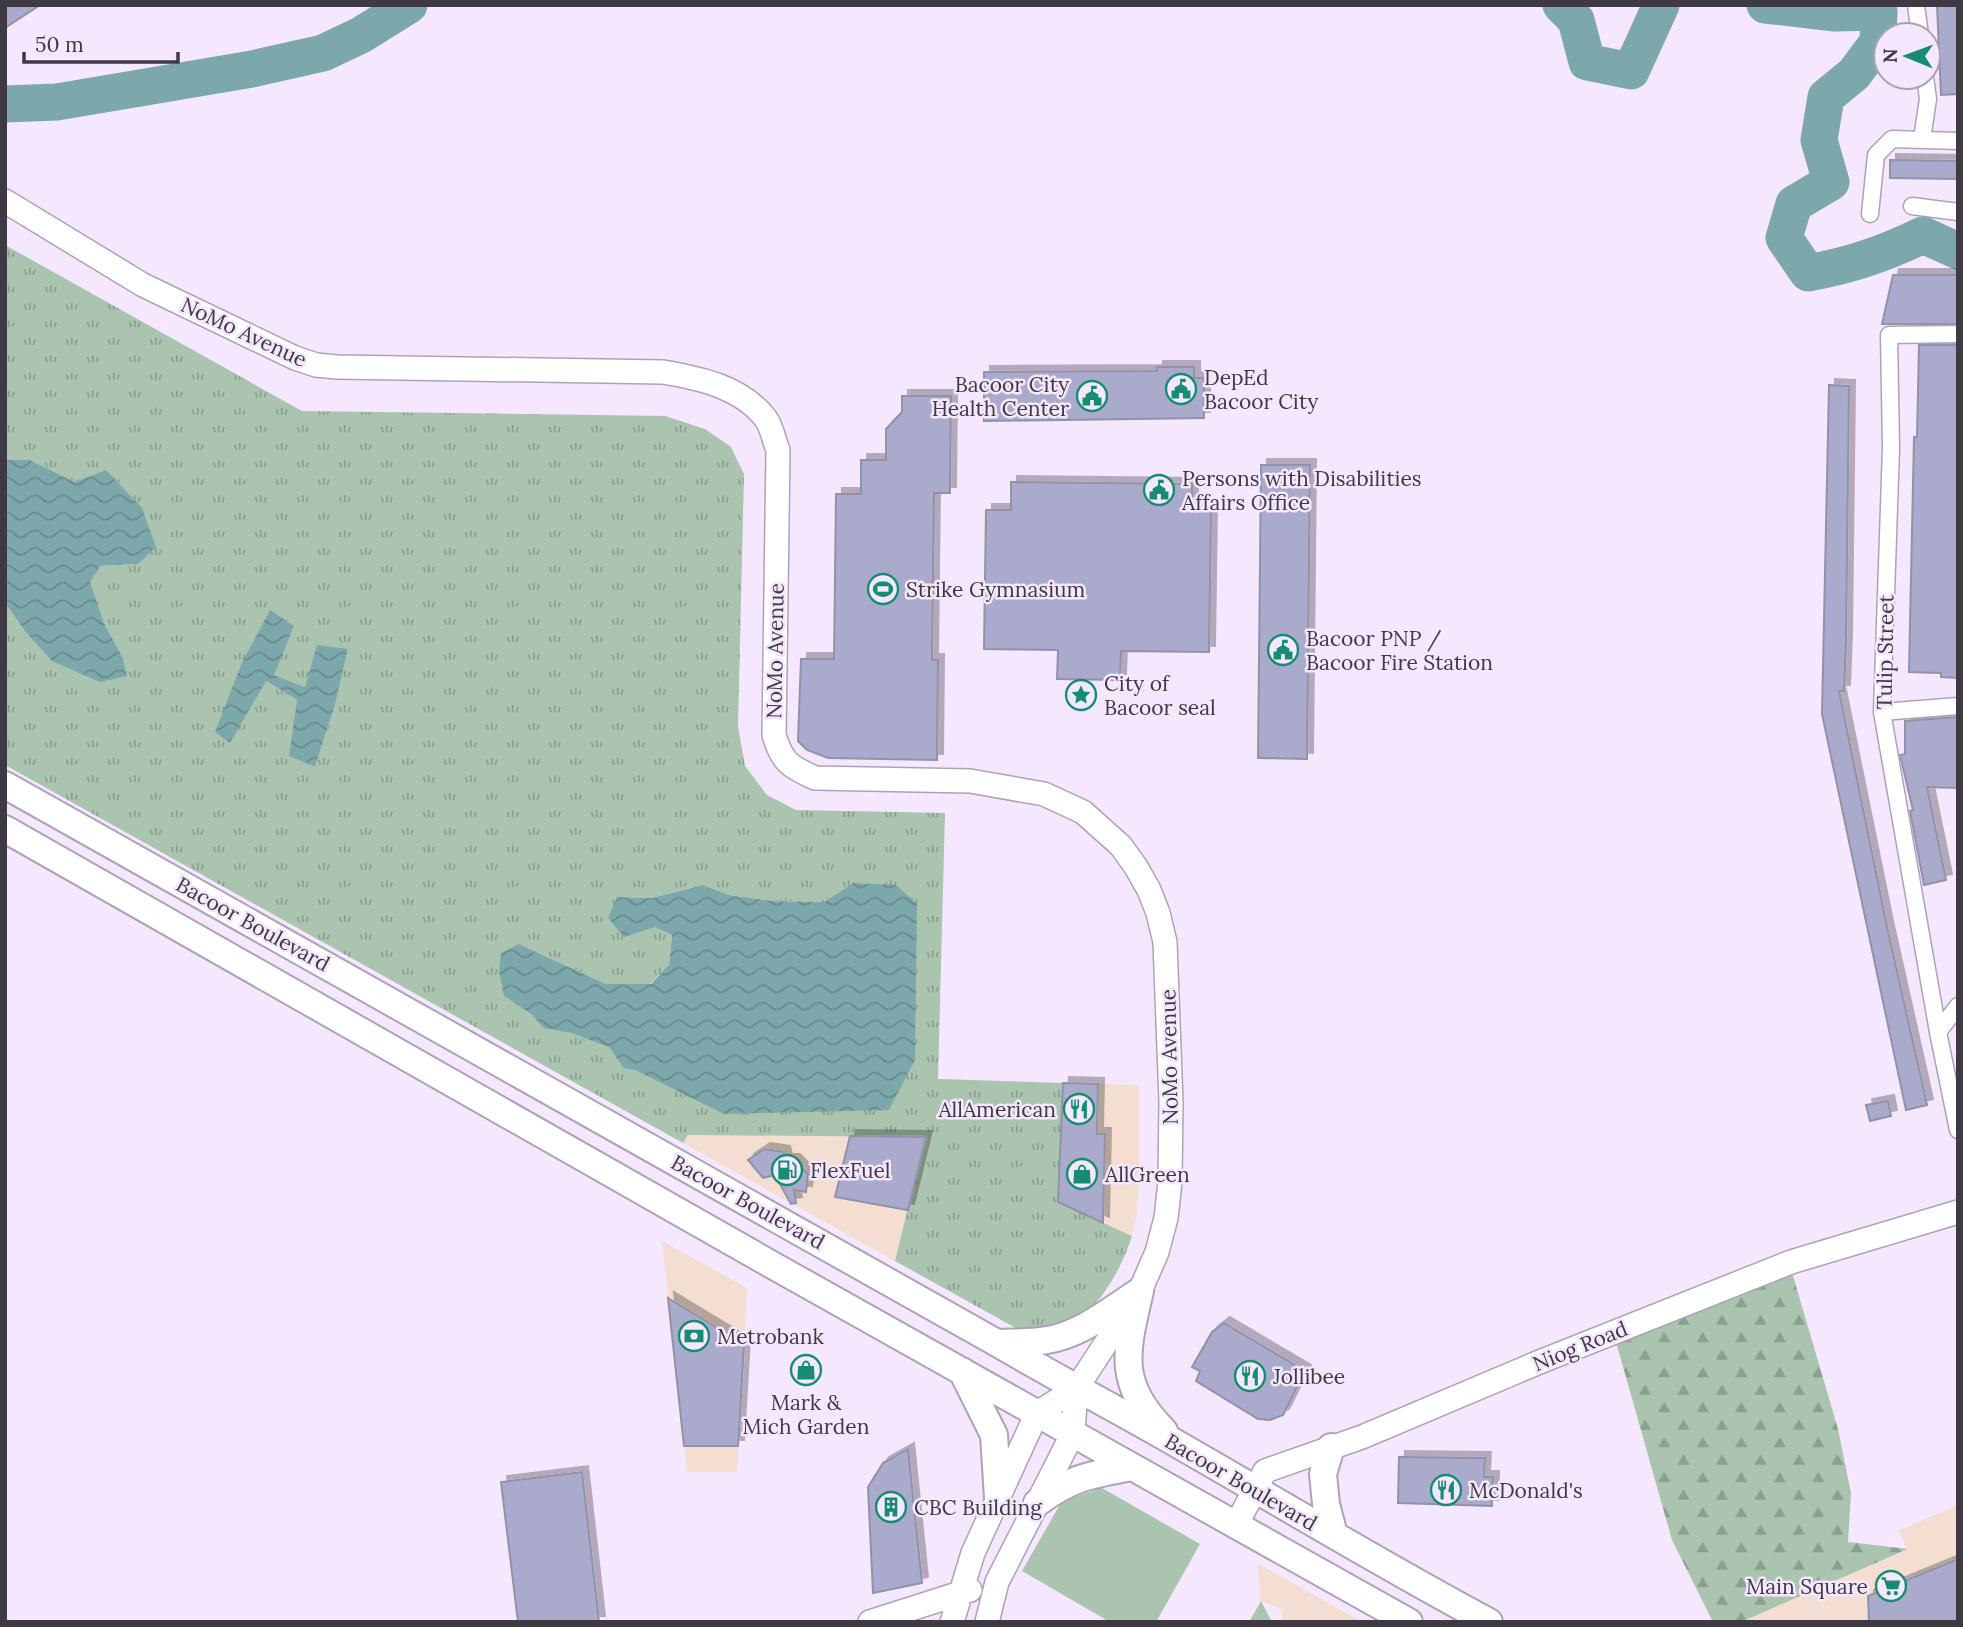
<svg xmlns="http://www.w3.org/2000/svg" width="1963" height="1627" font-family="Lora,serif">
<defs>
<pattern id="grass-tufts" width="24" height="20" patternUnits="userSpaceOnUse" patternTransform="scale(1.75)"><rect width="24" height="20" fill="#aac4af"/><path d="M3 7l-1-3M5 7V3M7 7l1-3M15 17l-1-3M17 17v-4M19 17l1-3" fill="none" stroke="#8ca090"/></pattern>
<pattern id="forest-firs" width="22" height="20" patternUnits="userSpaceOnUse" patternTransform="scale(1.75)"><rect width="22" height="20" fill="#aac4af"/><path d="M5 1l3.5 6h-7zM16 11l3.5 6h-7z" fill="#8ca090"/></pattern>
<pattern id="water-waves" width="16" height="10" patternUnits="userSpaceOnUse" patternTransform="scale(1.75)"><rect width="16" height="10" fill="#7da8ab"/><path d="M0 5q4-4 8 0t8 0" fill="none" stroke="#688a8d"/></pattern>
<filter id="shadow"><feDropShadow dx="6" dy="-6" stdDeviation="0" flood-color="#0004"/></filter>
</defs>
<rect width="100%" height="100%" fill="#f4e7fe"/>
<path fill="#f4ded1" d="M 1063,1083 L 1139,1085 L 1139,1185 L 1136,1219 L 1132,1236 L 1058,1202 Z
M 688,1135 L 926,1137 L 895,1261 L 683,1143 Z
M 662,1241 L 747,1288 L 737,1472 L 687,1472 Z
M 1958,1505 L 1958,1622 L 1741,1622 L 1908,1550 L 1898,1531 Z
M 1257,1563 L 1362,1622 L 1284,1622 L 1281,1609 L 1261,1601 Z"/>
<path fill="url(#grass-tufts)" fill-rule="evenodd" d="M 5,245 L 302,411 L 665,416 L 705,429 L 731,447 L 744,474 L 738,726 L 745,766 L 767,795 L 796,810 L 945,813 L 938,1079 L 1063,1083 L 1058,1202 L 1132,1236 C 1124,1262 1103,1304 1078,1318 C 1063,1326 1046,1330 1030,1336 L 895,1261 L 925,1137 L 688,1135 L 683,1143 L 5,765 L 5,603 L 24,630 L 127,676 L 123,658 L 104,623 L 89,582 L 100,566 L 138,564 L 75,482 L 30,460 L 5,460 ZM 348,649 L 335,705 L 315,767 L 290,756 L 297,700 L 266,681 L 274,675 L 305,687 ZM 853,883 L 637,1071 L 623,1068 L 610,1048 L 571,1033 L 544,1027 L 531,1014 L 504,996 L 519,944 L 606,984 L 650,984 L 669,964 L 672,935 L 656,927 L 617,897 L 652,898 L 703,885 L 729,895 L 774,901 L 824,902 Z"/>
<path fill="url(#forest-firs)" d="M 1791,1269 L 1838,1429 L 1851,1493 L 1848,1542 L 1908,1549 L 1741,1622 L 1713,1622 L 1672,1540 L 1616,1342 Z"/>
<path fill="#aac4af" d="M 1102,1488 L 1200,1544 L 1156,1622 L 1110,1622 L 1022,1571 L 1062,1501 Z
M 1261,1601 L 1272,1622 L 1249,1622 Z"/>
<path fill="url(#water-waves)" d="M 5,460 L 30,460 L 75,482 L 106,470 L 142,508 L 156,547 L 138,564 L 100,566 L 90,582 L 104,623 L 123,658 L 127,676 L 100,682 L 52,661 L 24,630 L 5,603 Z
M 270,610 L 294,626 L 274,675 L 305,687 L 317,645 L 348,649 L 335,705 L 315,767 L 289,756 L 297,700 L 266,681 L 230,743 L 215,732 L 241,665 Z
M 853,883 L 896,885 L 917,904 L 915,1060 L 889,1110 L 724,1114 L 637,1071 L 623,1068 L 610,1048 L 571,1033 L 544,1028 L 531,1014 L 504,996 L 499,971 L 501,953 L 519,944 L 606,984 L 651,984 L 669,964 L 672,935 L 655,927 L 624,937 L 608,918 L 617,897 L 652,898 L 703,885 L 729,895 L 774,901 L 824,902 Z"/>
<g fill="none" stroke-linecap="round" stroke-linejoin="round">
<path stroke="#7da8ab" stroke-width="6" d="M 1659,9 L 1660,5"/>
<path stroke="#7da8ab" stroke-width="37" d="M 1561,5 L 1576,20 L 1587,62 L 1631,71 L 1661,5
M 1765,5 L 1835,13 L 1879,12 L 1878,42 L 1854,74 L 1826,97 L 1819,140 L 1831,182 L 1794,204 L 1784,238 L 1808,273 C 1851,265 1884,254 1923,235 L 1958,251
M 5,104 L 57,102 L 252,69 L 323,53 L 361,35 L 409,5"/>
</g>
<path fill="#aaabcc" stroke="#9192a9" stroke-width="2" filter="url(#shadow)" d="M 5,5 L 40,5 L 5,28 Z
M 1937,5 L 1958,5 L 1958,94 L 1941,95 Z
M 1890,160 L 1958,161 L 1958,179 L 1890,178 Z
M 1893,275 L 1958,275 L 1958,324 L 1882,324 Z
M 1919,345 L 1958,345 L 1958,678 L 1941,677 L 1941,673 L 1909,672 L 1914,437 L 1917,437 Z
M 1157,367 L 1194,367 L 1194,378 L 1204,378 L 1204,418 L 984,421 L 984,372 L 1157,371 Z
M 1829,385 L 1849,386 L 1846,641 L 1844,691 L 1839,691 L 1887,927 L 1927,1105 L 1906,1110 L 1822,714 Z
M 902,396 L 951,396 L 950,493 L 934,493 L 932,660 L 938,660 L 937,760 L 828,758 L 807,750 L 798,741 L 801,659 L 834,659 L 836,494 L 861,494 L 861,460 L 886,460 L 886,429 L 902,412 Z
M 1261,465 L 1310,465 L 1307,759 L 1258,758 Z
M 1011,482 L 1192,484 L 1192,511 L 1211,511 L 1209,652 L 1121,651 L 1120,680 L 1057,679 L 1058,650 L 984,649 L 986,510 L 1011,510 Z
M 1958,717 L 1958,788 L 1927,787 L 1946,880 L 1924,885 L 1910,811 L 1913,810 L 1900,755 L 1905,754 L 1905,721 Z
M 1063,1083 L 1098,1084 L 1097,1134 L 1105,1134 L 1103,1223 L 1058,1202 Z
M 1888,1101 L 1891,1116 L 1870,1121 L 1866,1105 Z
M 850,1136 L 926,1137 L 908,1210 L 835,1197 Z
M 764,1149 L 784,1152 L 786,1160 L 794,1160 L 808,1174 L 806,1192 L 794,1190 L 796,1203 L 791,1204 L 775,1175 L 763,1178 L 748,1160 Z
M 668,1298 L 744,1344 L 738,1446 L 684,1446 Z
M 1224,1323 L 1305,1371 L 1283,1415 L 1270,1420 L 1258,1419 L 1196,1381 L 1200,1371 L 1192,1367 L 1212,1332 Z
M 908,1449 L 922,1583 L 873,1593 L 868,1487 L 883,1463 Z
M 1399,1457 L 1485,1458 L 1484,1477 L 1493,1477 L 1492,1506 L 1398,1503 Z
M 582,1472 L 599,1622 L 518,1622 L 501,1482 Z
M 1958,1559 L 1958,1622 L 1869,1622 L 1868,1596 Z"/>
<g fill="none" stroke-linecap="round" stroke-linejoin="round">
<g stroke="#aea2b8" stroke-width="19">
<path id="street" d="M 1916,5 L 1920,35
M 1922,139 L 1928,99 L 1925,77
M 1912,206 L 1958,212
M 1870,214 L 1876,155 L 1892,139 L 1958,141
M 1958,334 L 1889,335 L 1891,448 L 1882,712 L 1938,1032 L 1958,1130
M 1882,712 L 1958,706
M 1938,1032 L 1958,1006"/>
</g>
<g stroke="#aea2b8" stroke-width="26">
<path id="secondary" d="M 5,201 L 143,285 L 295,358 L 316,365 L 337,367 L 663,372 C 699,378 742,387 766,419 C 772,427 774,441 778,450 L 774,735 C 782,762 790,767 815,778 L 970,781 L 1044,794 L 1083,812 L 1121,846 L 1136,867 L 1149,890 L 1158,913 L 1165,942 L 1171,1102 L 1170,1182 L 1166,1218 L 1157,1252 L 1140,1291 L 1076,1389 L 1037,1413 L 973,1553 L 952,1622
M 1236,1525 L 1265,1471 L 1362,1437 L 1542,1361 L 1791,1262 L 1958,1212
M 870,1622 L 970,1590
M 987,1622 L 997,1582 L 1073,1433 L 1076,1389"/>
</g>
<g stroke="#aea2b8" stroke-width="30">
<path id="primary" d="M 5,785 L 997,1343 C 1057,1378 1118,1410 1179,1445 C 1282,1504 1384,1566 1489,1622
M 5,829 L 774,1266 L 1409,1622
M 1140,1291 C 1126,1352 1116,1382 1164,1431
M 997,1343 C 1014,1342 1031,1343 1047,1340 C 1081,1335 1112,1309 1140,1291
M 962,1371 L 994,1435 L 998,1498
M 1331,1447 L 1323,1474 L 1326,1504 L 1334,1535
M 1037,1503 C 1072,1477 1090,1475 1132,1467"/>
</g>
<use href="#street" stroke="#fff" stroke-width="16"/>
<use href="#secondary" stroke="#fff" stroke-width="23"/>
<use href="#primary" stroke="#fff" stroke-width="26"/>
</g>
<defs>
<g id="civic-ring" transform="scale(1.575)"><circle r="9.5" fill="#f4e7fe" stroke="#168d70" stroke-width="1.5"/><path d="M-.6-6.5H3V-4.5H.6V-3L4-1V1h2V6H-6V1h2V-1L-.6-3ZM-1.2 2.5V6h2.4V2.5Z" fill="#168d70"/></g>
<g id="stadium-ring" transform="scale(1.575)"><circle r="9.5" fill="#f4e7fe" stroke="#168d70" stroke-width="1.5"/><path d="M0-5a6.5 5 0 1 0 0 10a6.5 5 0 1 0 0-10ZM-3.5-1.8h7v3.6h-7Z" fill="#168d70"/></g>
<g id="sight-ring" transform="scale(1.575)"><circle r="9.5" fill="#f4e7fe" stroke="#168d70" stroke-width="1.5"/><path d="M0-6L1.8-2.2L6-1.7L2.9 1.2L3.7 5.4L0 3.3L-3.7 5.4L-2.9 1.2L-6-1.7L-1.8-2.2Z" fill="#168d70"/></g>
<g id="restaurant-ring" transform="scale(1.575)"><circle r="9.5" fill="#f4e7fe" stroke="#168d70" stroke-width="1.5"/><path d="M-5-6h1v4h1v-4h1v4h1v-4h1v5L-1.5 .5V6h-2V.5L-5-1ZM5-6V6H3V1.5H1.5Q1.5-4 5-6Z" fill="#168d70"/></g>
<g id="fuel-ring" transform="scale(1.575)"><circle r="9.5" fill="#f4e7fe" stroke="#168d70" stroke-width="1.5"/><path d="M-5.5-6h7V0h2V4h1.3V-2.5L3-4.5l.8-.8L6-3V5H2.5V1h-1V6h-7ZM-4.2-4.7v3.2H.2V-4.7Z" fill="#168d70"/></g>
<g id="shop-ring" transform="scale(1.575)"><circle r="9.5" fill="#f4e7fe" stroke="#168d70" stroke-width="1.5"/><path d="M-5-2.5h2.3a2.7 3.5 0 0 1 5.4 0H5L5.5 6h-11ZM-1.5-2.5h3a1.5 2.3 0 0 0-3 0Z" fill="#168d70"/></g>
<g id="bank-ring" transform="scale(1.575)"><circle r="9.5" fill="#f4e7fe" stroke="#168d70" stroke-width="1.5"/><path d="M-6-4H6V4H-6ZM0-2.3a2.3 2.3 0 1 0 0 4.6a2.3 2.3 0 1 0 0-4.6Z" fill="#168d70"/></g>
<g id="building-ring" transform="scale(1.575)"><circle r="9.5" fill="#f4e7fe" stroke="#168d70" stroke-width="1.5"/><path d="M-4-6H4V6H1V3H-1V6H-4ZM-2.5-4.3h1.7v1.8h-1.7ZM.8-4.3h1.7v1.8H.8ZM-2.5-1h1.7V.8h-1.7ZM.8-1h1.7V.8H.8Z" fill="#168d70"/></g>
<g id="supermarket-ring" transform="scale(1.575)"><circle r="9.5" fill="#f4e7fe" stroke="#168d70" stroke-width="1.5"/><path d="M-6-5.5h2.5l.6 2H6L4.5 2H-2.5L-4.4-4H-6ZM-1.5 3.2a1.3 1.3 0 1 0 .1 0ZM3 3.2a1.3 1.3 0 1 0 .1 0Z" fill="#168d70"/></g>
</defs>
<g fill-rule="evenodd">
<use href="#civic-ring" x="1181" y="389"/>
<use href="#civic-ring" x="1092" y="396"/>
<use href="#civic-ring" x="1159" y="490"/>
<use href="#stadium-ring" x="883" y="589"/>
<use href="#civic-ring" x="1283" y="650"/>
<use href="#sight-ring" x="1081" y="695"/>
<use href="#restaurant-ring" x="1079" y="1109"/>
<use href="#fuel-ring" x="787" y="1170"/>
<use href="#shop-ring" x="1082" y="1174"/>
<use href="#bank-ring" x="694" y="1336"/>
<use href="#shop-ring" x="806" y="1370"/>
<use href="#restaurant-ring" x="1250" y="1376"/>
<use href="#restaurant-ring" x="1446" y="1490"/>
<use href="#building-ring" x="891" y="1507"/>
<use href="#supermarket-ring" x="1891" y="1586"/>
</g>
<g text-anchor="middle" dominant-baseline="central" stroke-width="5" stroke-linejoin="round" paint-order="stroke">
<g font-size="21" fill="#3e3942" stroke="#f4e7fe">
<text transform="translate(244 332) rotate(25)">NoMo Avenue</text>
<text transform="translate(775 651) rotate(-89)">NoMo Avenue</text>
<text transform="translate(1885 652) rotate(-89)">Tulip Street</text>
<text transform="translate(253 924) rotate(29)">Bacoor Boulevard</text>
<text transform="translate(1169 1057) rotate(-91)">NoMo Avenue</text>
<text transform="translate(748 1202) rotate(29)">Bacoor Boulevard</text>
<text transform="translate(1580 1346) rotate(-22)">Niog Road</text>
<text transform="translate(1241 1482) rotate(30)">Bacoor Boulevard</text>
</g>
<g font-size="21" fill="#3e3942" stroke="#f4e7fe" text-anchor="start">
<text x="1204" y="377">DepEd<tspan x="1204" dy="24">Bacoor City</tspan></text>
<text x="1069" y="384" text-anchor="end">Bacoor City<tspan x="1069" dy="24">Health Center</tspan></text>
<text x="1182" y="478">Persons with Disabilities<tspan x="1182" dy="24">Affairs Office</tspan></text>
<text x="906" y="589">Strike Gymnasium</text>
<text x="1306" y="638">Bacoor PNP /<tspan x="1306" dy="24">Bacoor Fire Station</tspan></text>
<text x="1104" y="683">City of<tspan x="1104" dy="24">Bacoor seal</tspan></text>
<text x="1056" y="1109" text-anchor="end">AllAmerican</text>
<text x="810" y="1170">FlexFuel</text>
<text x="1105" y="1174">AllGreen</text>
<text x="717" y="1336">Metrobank</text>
<text x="1273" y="1376">Jollibee</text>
<text x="806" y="1402" text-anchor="middle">Mark &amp;<tspan x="806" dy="24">Mich Garden</tspan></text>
<text x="1469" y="1490">McDonald's</text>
<text x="914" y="1507">CBC Building</text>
<text x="1868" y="1586" text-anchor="end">Main Square</text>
</g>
</g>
<rect width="1963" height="1627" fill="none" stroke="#3e3942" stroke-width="14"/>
<g transform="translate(1907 56) rotate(271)"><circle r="33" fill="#f4e7fe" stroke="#aba1b3" stroke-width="2"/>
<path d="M0-5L12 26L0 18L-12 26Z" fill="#168d70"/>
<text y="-10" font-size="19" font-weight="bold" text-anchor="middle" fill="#3e3942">N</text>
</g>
<path d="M24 52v10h154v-10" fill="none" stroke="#3e3942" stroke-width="3.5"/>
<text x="35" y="52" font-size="21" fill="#3e3942" stroke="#f4e7fe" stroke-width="5" paint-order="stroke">50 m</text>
</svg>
